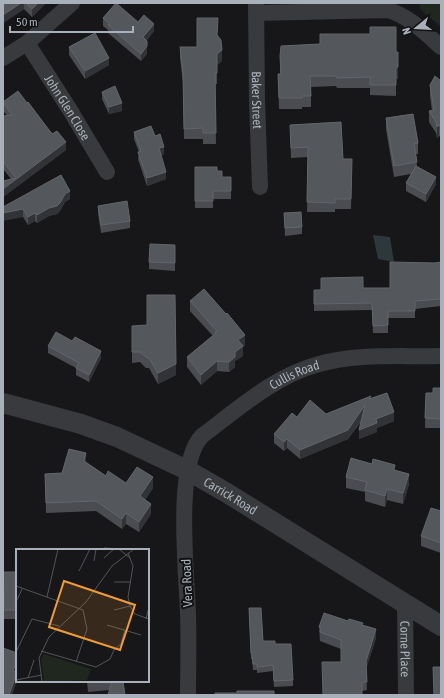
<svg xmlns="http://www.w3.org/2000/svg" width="444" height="698" font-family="'Asap Condensed',sans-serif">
<rect width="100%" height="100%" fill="#171719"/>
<path fill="#1f271f" d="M 420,3 L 441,3 L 441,27 L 420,9 Z"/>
<path fill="#2d383d" d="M 373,235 L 390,237 L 394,262 L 378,259 Z"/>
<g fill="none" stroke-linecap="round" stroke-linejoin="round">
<g stroke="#383a3e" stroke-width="16">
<path id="s1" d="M 256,3 L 257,100 L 260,187"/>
<path d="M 256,13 L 388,10 C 409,16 425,33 441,47"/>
<path id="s2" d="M 27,43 L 70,110 L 107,172"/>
<path d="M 3,58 L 27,43 L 72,3"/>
<path id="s3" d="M 405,604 L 406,695"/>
<path id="s4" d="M 188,695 C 188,668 189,642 188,615 C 187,575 174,464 202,436 C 238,409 274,376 319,364 C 356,353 402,357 441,356"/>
</g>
<path stroke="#383a3e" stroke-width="20" id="s5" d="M 3,403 L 81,424 L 117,437 L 187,470 L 227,493 L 441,626"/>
</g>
<path fill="#4a4c51" d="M 3,3 L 46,3 L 32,17 L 24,9 L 3,23 Z
M 103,18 L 138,22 L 154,31 L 147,40 L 147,54 L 141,61 L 108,33 L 108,30 L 103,26 Z
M 217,36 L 222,61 L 217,65 L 217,84 L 215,84 L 216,144 L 203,144 L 203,139 L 184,139 L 183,83 L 180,58 L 180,47 L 197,47 Z
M 69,47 L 109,65 L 85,79 L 69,55 Z
M 398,52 L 398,78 L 396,79 L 396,96 L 370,95 L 370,88 L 337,88 L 336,86 L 311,87 L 311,107 L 302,107 L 302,109 L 279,109 L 278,74 L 280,74 L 280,56 Z
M 441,81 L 441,137 L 439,136 L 437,138 L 436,133 L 429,122 L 429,111 L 432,111 L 430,96 L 430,85 Z
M 102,92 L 122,111 L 109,114 L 102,99 Z
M 3,102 L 27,103 L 66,150 L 3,197 L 3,181 L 11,179 L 3,169 L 3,116 L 7,116 L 3,110 Z
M 386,118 L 418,143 L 418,154 L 416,154 L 417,167 L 436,184 L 426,202 L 406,191 L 406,183 L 411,174 L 394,177 L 386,129 Z
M 290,125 L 343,159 L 352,159 L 351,209 L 335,209 L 335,212 L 307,212 L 308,157 L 291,158 Z
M 134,132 L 155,136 L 164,154 L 161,155 L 166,179 L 147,186 L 138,159 L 139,152 L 134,139 Z
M 195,167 L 217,171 L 222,177 L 231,177 L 231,199 L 213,199 L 213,208 L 195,208 Z
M 70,199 L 65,202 L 60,211 L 57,214 L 49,216 L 37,223 L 35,221 L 28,225 L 23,217 L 3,207 Z
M 98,206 L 130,221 L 130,228 L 101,233 L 98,213 Z
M 284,213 L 302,227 L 302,234 L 285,236 Z
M 175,253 L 175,271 L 149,269 L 149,262 Z
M 441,262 L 441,306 L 415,309 L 415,318 L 388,318 L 388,333 L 373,333 L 372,310 L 314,311 L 314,290 L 363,288 L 390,288 L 435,263 Z
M 190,301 L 245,345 L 243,347 L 243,356 L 235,361 L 235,367 L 229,372 L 217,371 L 201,385 L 187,367 L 187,357 L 213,336 L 190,311 Z
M 132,326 L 176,375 L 158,384 L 149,368 L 146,368 L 140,362 L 132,363 Z
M 48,346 L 101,358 L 89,382 L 76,375 L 76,368 L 48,353 Z
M 441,388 L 441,428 L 425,428 L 426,393 L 433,393 Z
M 371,399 L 394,421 L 377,428 L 377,432 L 359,439 L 362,420 L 348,439 L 300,459 L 287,448 L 284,451 L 274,443 L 274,434 L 326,414 Z
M 86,462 L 106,476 L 126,483 L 153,488 L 145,500 L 151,514 L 139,532 L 126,524 L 122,529 L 96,511 L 46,513 L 45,474 L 62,473 Z
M 395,470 L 409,484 L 403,504 L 387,500 L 385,507 L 365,501 L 365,492 L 346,488 L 346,477 Z
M 441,511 L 441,553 L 421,546 L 421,536 Z
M 3,572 L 17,572 L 17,619 L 4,619 L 4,596 L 3,596 Z
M 148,579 L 149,596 L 149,606 L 148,606 Z
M 249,608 L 263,641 L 275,644 L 293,680 L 293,686 L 274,687 L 273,671 L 257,673 L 257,670 L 253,670 L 252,659 L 251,659 Z
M 363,625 L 376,638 L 366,669 L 367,690 L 362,691 L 341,662 L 341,649 L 320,641 L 319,627 Z
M 87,681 L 123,681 L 109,690 L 88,692 Z"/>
<path fill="#313336" d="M 21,3 L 24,3 L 24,9 L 3,23 L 3,15 Z
M 38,3 L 46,3 L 32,17 L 32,9 Z
M 154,24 L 154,31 L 143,45 L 143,37 Z
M 147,46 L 147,54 L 141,61 L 141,54 Z
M 222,50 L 222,61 L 217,65 L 217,54 Z
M 109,58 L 109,65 L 85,79 L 85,71 Z
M 398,67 L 398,78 L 396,79 L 396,68 Z
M 122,103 L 122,111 L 109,114 L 109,107 Z
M 439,125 L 439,136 L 437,138 L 437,127 Z
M 66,142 L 66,150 L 3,197 L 3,189 Z
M 164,147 L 164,154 L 159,156 L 159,148 Z
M 166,172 L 166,179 L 147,186 L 147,178 Z
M 436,177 L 436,184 L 426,202 L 426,194 Z
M 70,191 L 70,199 L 65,202 L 60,211 L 57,214 L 49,216 L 37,223 L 37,215 L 49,208 L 65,194 Z
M 23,209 L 23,217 L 3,221 L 3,213 Z
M 35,213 L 35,221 L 28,225 L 28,217 Z
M 245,335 L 245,345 L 243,347 L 243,356 L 235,361 L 235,367 L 229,372 L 229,362 L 235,352 L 238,340 Z
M 101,351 L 101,358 L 89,382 L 89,375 Z
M 217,361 L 217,371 L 201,385 L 201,375 Z
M 176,364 L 176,375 L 158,384 L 158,373 Z
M 365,405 L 365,414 L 348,439 L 300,459 L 300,450 Z
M 394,412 L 394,421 L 377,428 L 377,432 L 359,439 L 359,430 L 376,419 Z
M 287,439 L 287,448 L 284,451 L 284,442 Z
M 86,453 L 86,464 L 84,461 Z
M 409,474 L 409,484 L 403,504 L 403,493 Z
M 153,477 L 153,488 L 140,507 L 140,496 Z
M 387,489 L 387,500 L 385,507 L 385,496 Z
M 151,504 L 151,514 L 139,532 L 139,522 Z
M 126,513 L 126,524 L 122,529 L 122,519 Z
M 376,629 L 376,638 L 366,669 L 366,661 Z
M 17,659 L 17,669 L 13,680 L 13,671 Z
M 17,672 L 17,681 L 12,695 L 9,695 Z"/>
<path fill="#54575c" stroke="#62656b" d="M 3,3 L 21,3 L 3,15 Z
M 26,3 L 38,3 L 32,9 Z
M 116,3 L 138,22 L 144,15 L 154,24 L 143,37 L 147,41 L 147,46 L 141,54 L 108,25 L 110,24 L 103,18 Z
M 197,18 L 218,18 L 217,35 L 221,40 L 222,50 L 217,54 L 217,73 L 215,73 L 216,133 L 203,133 L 203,128 L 184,129 L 183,73 L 180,47 L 197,47 Z
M 370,27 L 396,27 L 396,52 L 398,52 L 398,67 L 396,68 L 396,85 L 370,85 L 370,77 L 337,78 L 336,76 L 310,76 L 311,96 L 302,96 L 302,98 L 279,98 L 278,74 L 281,74 L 280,56 L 281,46 L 320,44 L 320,34 L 370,34 Z
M 95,33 L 109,58 L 85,71 L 69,47 Z
M 435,76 L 441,81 L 441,126 L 439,125 L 437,127 L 436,122 L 429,111 L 434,110 L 430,85 Z
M 115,86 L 122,103 L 109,107 L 102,92 Z
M 18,91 L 27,103 L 28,102 L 52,134 L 57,131 L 66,142 L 3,189 L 3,181 L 16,178 L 3,161 L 3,116 L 12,115 L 3,102 Z
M 413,114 L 418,143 L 414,144 L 417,162 L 394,166 L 386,118 Z
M 341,122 L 343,159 L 352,159 L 351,199 L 335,199 L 335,203 L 307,202 L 308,147 L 291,148 L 290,125 Z
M 151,126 L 155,136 L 160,134 L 164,147 L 159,148 L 166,172 L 147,178 L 138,152 L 141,151 L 134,132 Z
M 416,166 L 436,177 L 426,194 L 406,183 Z
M 195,167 L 217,167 L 217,171 L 222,171 L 222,177 L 231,177 L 231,191 L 213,191 L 213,201 L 195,201 Z
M 61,175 L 70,191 L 65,194 L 60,203 L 57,206 L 49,208 L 37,215 L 35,213 L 28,217 L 23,209 L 3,213 L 3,207 Z
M 127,201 L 130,221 L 101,225 L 98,206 Z
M 301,212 L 302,227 L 285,228 L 284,213 Z
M 150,244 L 175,245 L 175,263 L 149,262 Z
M 390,262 L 435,263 L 441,262 L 441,299 L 415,301 L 415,311 L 388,311 L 388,325 L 373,326 L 372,303 L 314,304 L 314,290 L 321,290 L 321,278 L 363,277 L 363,288 L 390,288 Z
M 204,289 L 226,314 L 227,313 L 245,335 L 238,340 L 243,346 L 235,352 L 235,357 L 229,362 L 217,361 L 201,375 L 187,357 L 216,333 L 215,332 L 217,331 L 190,301 Z
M 147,295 L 175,295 L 176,364 L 158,373 L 149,358 L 146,357 L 140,352 L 132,352 L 132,326 L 147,325 Z
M 56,332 L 72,341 L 75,337 L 101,351 L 89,375 L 76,368 L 79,363 L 48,346 Z
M 433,388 L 441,388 L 441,419 L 425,418 L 426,393 L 433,393 Z
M 387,393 L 394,412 L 376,419 L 377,423 L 359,430 L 365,405 L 348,430 L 300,450 L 287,439 L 284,442 L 274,434 L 292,413 L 297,417 L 310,400 L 326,414 L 371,396 L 369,399 Z
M 69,449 L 86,453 L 84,461 L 106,476 L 108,471 L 126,483 L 137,467 L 153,477 L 140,496 L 151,504 L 139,522 L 126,513 L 122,519 L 96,501 L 46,503 L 45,474 L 62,473 Z
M 351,458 L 372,464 L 373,459 L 395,465 L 394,470 L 409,474 L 403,493 L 387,489 L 385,496 L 365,490 L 367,482 L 346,477 Z
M 431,508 L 441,511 L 441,543 L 421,536 Z
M 104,548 L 120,549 L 119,550 L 104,550 Z
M 3,572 L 17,572 L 17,610 L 4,610 L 4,586 L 3,586 Z
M 148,579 L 149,596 L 148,596 Z
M 249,608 L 261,608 L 263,641 L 275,641 L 275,644 L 291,644 L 293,680 L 274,681 L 273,665 L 257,667 L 257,664 L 253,664 L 252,653 L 251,653 Z
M 324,613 L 348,621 L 349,619 L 363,623 L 362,625 L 376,629 L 366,661 L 367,682 L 362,682 L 362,695 L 323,695 L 322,662 L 341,662 L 341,640 L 320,632 L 321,628 L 319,627 Z
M 3,648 L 17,653 L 17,659 L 13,671 L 17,672 L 9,695 L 3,695 Z
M 433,667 L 441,667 L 441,695 L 434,695 Z
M 88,681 L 101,681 L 88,682 Z
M 112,681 L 123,681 L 125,695 L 108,695 Z
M 237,691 L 274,691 L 274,695 L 215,695 L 215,693 L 237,693 Z"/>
<g text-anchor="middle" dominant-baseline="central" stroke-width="4" stroke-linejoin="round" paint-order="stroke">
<g font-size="13" fill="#a9b0b9" stroke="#121214">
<text stroke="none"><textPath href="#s1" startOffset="97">Baker Street</textPath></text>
<text stroke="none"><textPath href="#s2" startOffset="76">John Glen Close</textPath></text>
<text stroke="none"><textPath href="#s4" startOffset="374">Cullis Road</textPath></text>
<text stroke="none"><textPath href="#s5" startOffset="247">Carrick Road</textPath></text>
<text transform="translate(187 583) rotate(-92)">Vera Road</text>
<text stroke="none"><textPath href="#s3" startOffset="45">Corne Place</textPath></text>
</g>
</g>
<g transform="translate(16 549)">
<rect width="133" height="133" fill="#171719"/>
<path d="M 28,105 L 75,120 L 71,131 L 28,133 L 25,110 Z" fill="#1f271f"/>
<path fill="none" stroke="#515459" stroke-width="1" d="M 103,0 L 114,9M 112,4 L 117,17 L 112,48 L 114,57 L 119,65 L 133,70M 88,9 L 98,0M 78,12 L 80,0M 63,22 L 74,0M 98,33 L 115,33M 0,37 L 67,61 L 71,80 L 60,113M 31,48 L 42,0M 0,53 L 6,40M 98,61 L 114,57M 130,70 L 133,58M 91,76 L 125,86M 25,102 L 80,118 L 94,110 L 98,101 L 105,95 L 109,81M 0,103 L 16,70 L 43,77M 12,129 L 18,111M 0,131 L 26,126M 26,133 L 23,109 L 33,88 L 70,53 L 96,17 L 118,0"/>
<path fill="#f19b37" fill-opacity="0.15" stroke="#f19b37" stroke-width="2" d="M 48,32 L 119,56 L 104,101 L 33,78 Z"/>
<rect width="133" height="133" fill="none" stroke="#a9b0b9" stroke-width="2"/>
</g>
<rect width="444" height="698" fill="none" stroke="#a9b0b9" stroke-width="8"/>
<g transform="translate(416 28) rotate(252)" stroke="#121214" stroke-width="3" paint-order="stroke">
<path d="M0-3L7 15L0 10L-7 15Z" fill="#a9b0b9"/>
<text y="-6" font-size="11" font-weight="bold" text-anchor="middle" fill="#a9b0b9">N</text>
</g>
<path d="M10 26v6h123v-6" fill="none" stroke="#a9b0b9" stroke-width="2"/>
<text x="16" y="26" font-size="12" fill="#a9b0b9" stroke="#121214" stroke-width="3" paint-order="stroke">50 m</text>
</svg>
